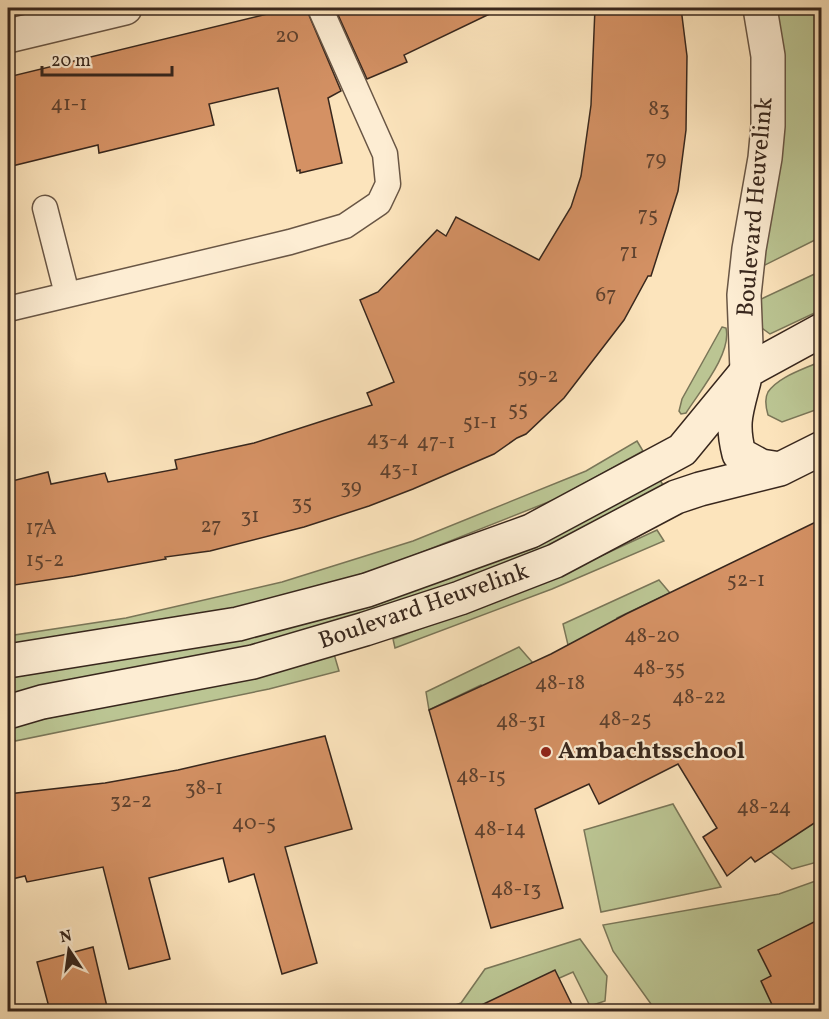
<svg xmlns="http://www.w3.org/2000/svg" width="829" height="1019" font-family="Vollkorn,serif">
<rect width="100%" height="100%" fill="#fce4bc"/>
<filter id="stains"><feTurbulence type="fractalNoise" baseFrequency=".00333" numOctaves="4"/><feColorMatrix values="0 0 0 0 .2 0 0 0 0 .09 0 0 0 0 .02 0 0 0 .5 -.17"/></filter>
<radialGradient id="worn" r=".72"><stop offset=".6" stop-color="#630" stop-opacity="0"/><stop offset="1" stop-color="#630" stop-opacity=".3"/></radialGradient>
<path fill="#bbc593" stroke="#7a7658" stroke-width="1.5" d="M 776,8 L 815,8 L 822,21 L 821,237 L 761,267 L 776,190 L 783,83 Z
M 821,271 L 821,310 L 770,334 L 759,326 L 757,301 Z
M 722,327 L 726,328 C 732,354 699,392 686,413 L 681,414 L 679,411 L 682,399 Z
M 821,361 L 821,408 L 782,422 L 768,415 C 766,408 764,399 768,392 C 779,376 805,369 821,361 Z
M 637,441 L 643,451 L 556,499 L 392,564 L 305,592 L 221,616 L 8,647 L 8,636 L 126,618 L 282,582 L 413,541 L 586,471 Z
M 660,480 L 663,485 L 664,493 L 513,565 L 243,651 L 9,695 L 8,678 L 162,652 Z
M 657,530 L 664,541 L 552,589 L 395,648 L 393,639 L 540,584 Z
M 659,580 L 670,593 L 617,618 L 619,625 L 568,645 L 563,624 Z
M 519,647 L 533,663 L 485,691 L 481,685 L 429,710 L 426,692 Z
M 334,654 L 339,671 L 269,689 L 15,741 L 11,726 L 177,691 Z
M 673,804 L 721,887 L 601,912 L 584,830 Z
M 821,818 L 821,861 L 792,869 L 770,851 Z
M 821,879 L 821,929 L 763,958 L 788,1011 L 656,1011 L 613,951 L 603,925 L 779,894 Z
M 580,939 L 607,976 L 605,1001 L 590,1006 L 573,972 L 485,1011 L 435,1012 L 461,1003 L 485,969 Z"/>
<path fill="#d49164" stroke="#38271d" stroke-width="1.5" d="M 292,8 L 306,8 L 341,91 L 328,98 L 342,163 L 300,173 L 300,170 L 297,171 L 278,88 L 209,104 L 214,125 L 99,153 L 98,145 L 8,167 L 8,77 Z
M 335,8 L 502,8 L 404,55 L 407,62 L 367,79 Z
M 595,8 L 681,8 L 687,56 L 686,130 L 678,191 L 651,276 L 648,276 L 624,320 L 564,398 L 526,434 L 517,438 L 494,454 L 413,489 L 369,506 L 304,527 L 210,551 L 165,557 L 166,559 L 74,576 L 8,586 L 8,482 L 48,472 L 51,484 L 105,473 L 108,482 L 177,469 L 175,460 L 254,443 L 372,405 L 367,393 L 394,382 L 360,300 L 378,292 L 437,230 L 446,236 L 456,217 L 539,260 L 571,207 L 581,176 L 591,105 Z
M 822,519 L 822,818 L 755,862 L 751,857 L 727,876 L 703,837 L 717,828 L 678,764 L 599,804 L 589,784 L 535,809 L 563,908 L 491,928 L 429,710 L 551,654 L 626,614 Z
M 325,736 L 352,829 L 285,847 L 317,963 L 282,974 L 254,874 L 229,882 L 223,858 L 149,878 L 170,959 L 129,969 L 103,867 L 27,882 L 25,876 L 8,880 L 8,794 L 105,783 L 178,770 Z
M 822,918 L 822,1011 L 775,1011 L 761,981 L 771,976 L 758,950 Z
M 93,947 L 108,1011 L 50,1011 L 37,962 Z
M 555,970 L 575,1011 L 469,1011 Z"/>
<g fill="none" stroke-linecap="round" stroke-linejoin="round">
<g stroke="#695645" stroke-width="27">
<path id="service" d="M 45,208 L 67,294
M 8,309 L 290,242 L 345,226 L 379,203 L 388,184 L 385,154 L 320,8"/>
</g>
<g stroke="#695645" stroke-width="36">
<path id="minor" d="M 8,36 L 125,8
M 747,371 L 744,295 L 749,249 L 765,158 L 768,126 L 768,56 L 760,8"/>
</g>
<g stroke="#38271d" stroke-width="36">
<path id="secondary" d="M 744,381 C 736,412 731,423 739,454 L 761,466 L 780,469
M 8,661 L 238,624 L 367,590 L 531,531 L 682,450 L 747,371 L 822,330
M 8,712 L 42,702 L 253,662 L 365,629 L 460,598 L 555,561 L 676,497 L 700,489 L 780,469 L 822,448"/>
</g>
<use href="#service" stroke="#fdedd3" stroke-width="24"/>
<use href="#minor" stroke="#fdedd3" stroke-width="33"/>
<use href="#secondary" stroke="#fdedd3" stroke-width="33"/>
</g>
<circle fill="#8f2418" stroke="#fdedd3" stroke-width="2" cx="546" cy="752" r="6"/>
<g text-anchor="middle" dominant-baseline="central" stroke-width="4.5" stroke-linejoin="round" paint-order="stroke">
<g font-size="21" fill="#5f422f">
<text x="287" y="36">20</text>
<text x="69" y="104">41-1</text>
<text x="659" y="109">83</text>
<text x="656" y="159">79</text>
<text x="648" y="215">75</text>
<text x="629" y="252">71</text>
<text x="606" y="295">67</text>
<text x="538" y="376">59-2</text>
<text x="518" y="409">55</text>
<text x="480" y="422">51-1</text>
<text x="388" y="439">43-4</text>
<text x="436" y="442">47-1</text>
<text x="399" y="469">43-1</text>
<text x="351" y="487">39</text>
<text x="302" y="503">35</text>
<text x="250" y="516">31</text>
<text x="211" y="526">27</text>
<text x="41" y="528">17A</text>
<text x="45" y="560">15-2</text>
<text x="746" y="580">52-1</text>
<text x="652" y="636">48-20</text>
<text x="659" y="668">48-35</text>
<text x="560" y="683">48-18</text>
<text x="699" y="697">48-22</text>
<text x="625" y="719">48-25</text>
<text x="521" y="721">48-31</text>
<text x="481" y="776">48-15</text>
<text x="204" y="788">38-1</text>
<text x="131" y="801">32-2</text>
<text x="764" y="807">48-24</text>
<text x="254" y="823">40-5</text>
<text x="500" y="829">48-14</text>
<text x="516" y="889">48-13</text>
</g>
<g font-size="24" fill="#38271d" stroke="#fdedd3">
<text transform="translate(756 207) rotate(-85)">Boulevard Heuvelink</text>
<text transform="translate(424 607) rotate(-19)">Boulevard Heuvelink</text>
</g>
<g font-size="24" font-weight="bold" fill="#38271d" stroke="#fdedd3" text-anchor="start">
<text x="558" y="752">Ambachtsschool</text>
</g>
</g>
<rect width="829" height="1019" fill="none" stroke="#fce4bc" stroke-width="30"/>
<rect x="9" y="9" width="811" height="1001" fill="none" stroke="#38271d" stroke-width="3"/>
<rect x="15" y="15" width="799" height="989" fill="none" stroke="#38271d" stroke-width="1.5"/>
<g transform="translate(69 950) rotate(347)" stroke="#fdedd3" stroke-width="4.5" paint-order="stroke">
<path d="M0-4.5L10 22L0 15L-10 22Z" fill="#38271d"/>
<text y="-9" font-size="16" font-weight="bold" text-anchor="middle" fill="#38271d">N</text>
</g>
<path d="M42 66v9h130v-9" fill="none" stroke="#38271d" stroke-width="3"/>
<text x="51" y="66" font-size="18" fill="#38271d" stroke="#fdedd3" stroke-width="4.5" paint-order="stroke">20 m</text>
<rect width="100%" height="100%" filter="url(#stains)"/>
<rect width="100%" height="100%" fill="url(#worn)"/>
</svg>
